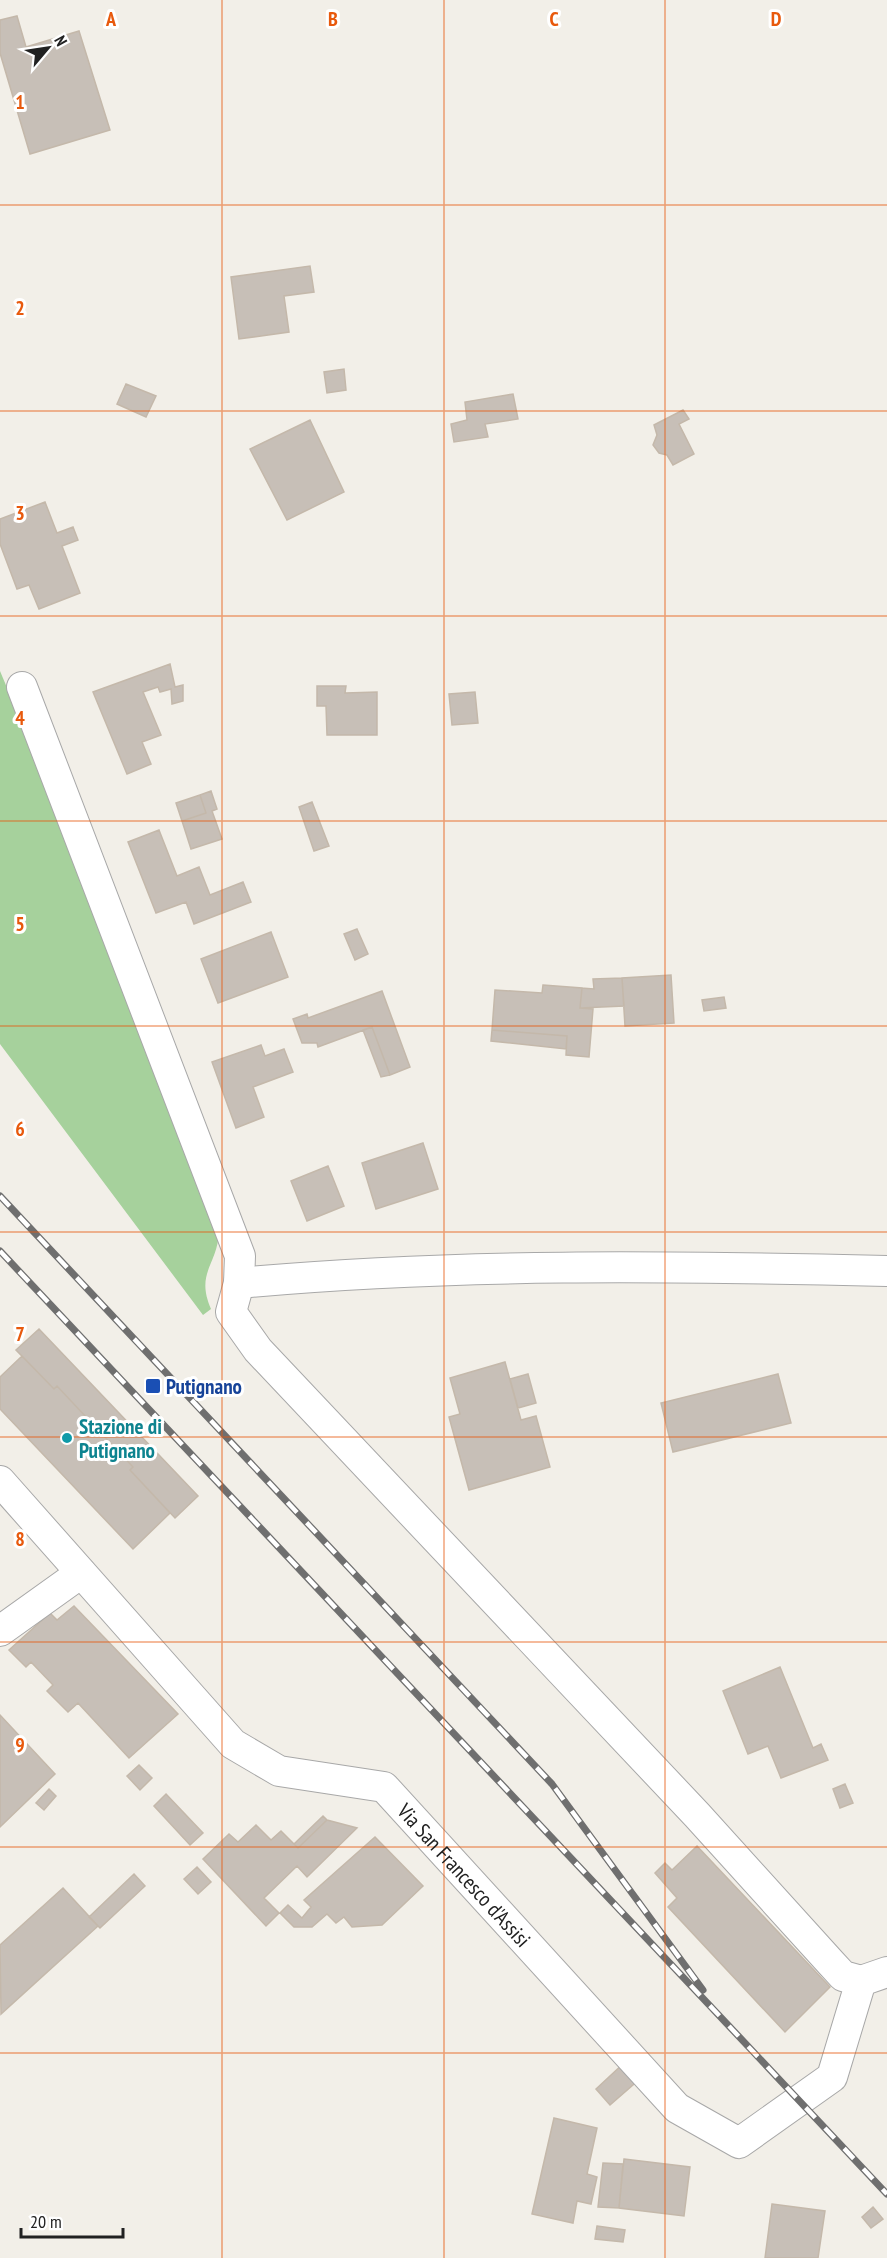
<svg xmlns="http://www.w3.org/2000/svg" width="887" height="2258" font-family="'PT Sans Narrow',sans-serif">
<rect width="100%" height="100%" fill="#f2efe8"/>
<path fill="#a6d19c" d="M 0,671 L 80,862 L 219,1231 C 218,1265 195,1272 211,1309 L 203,1315 L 0,1044 Z"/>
<path fill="#c7bfb7" stroke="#c4b8aa" stroke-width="1.5" d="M 17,16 L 26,47 L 79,31 L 110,130 L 30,154 L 0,53 L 0,20 Z
M 310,266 L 314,292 L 284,296 L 289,332 L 239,339 L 231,277 Z
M 344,369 L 346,390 L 327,393 L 324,372 Z
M 126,384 L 156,396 L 146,417 L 117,404 Z
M 513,394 L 518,419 L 485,424 L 488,437 L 454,442 L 451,424 L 467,420 L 465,402 Z
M 683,410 L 689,419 L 679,424 L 694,454 L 673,465 L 667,455 L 659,453 L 653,445 L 657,435 L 654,425 Z
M 310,420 L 344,492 L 287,520 L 250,449 Z
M 45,502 L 57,533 L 73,527 L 78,540 L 62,546 L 80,593 L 39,609 L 29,585 L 17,589 L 0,544 L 0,519 Z
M 170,664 L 175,687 L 183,685 L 183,701 L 172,704 L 171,689 L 160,692 L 158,687 L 143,692 L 161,735 L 142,742 L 151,764 L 127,774 L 93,692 Z
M 317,686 L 346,686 L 345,693 L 377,692 L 377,735 L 327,735 L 326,706 L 317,706 Z
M 475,692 L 478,723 L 452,725 L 449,694 Z
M 211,791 L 217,809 L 212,811 L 222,839 L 191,849 L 182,821 L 206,813 L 200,795 Z
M 200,795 L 206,813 L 182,821 L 176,803 Z
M 312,802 L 329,846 L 314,851 L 299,807 Z
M 159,830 L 177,876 L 199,867 L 210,895 L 243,882 L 251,902 L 194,924 L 186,902 L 156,913 L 128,842 Z
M 357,929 L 368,954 L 355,960 L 344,934 Z
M 271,932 L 288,977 L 218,1003 L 201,959 Z
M 671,975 L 674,1023 L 625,1026 L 622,978 Z
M 622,978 L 624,1006 L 580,1008 L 582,988 L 594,989 L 593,979 Z
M 543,985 L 582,988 L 580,1008 L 593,1009 L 589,1057 L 566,1055 L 567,1036 L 492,1030 L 495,990 L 542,993 Z
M 382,991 L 410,1067 L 390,1075 L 372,1027 L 318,1047 L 317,1043 L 302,1043 L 293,1019 L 307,1014 L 308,1018 Z
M 724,997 L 726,1008 L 704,1011 L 702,1000 Z
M 372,1027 L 390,1075 L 381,1077 L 363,1030 Z
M 492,1030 L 567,1036 L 566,1049 L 491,1041 Z
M 261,1045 L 265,1056 L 284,1049 L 293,1072 L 253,1087 L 264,1117 L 236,1128 L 212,1062 Z
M 423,1143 L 438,1189 L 376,1209 L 362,1163 Z
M 328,1166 L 344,1206 L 307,1221 L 291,1181 Z
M 39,1329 L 198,1496 L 175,1518 L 130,1470 L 133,1467 L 57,1386 L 54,1389 L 16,1350 Z
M 22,1356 L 54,1389 L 57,1386 L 133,1467 L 130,1470 L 170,1513 L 133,1549 L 0,1409 L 0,1377 Z
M 505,1362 L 521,1420 L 536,1416 L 550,1467 L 469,1490 L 449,1417 L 460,1414 L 450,1378 Z
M 528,1374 L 536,1403 L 518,1408 L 510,1379 Z
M 778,1374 L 791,1423 L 673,1452 L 661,1403 Z
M 74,1606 L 178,1714 L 129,1758 L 78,1703 L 68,1712 L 47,1691 L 53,1685 L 31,1662 L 26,1667 L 9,1650 L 50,1613 L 57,1620 Z
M 780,1667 L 813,1748 L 821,1744 L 828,1760 L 781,1778 L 768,1746 L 748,1754 L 723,1691 Z
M 0,1715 L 55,1774 L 0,1827 Z
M 139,1765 L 152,1778 L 140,1790 L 127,1776 Z
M 845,1784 L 853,1803 L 840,1808 L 833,1789 Z
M 49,1789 L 56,1796 L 44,1810 L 36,1803 Z
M 166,1794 L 203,1833 L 190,1845 L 154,1806 Z
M 323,1816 L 327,1820 L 298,1848 L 294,1844 Z
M 327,1820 L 357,1828 L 307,1877 L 297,1866 L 264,1898 L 279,1913 L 266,1926 L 203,1859 L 229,1834 L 238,1842 L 256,1825 L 271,1840 L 281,1831 L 298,1848 Z
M 375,1837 L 423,1886 L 382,1925 L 352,1927 L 344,1917 L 336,1923 L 327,1914 L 312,1927 L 294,1927 L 280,1913 L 288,1905 L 302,1918 L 311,1907 L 304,1900 Z
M 697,1846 L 830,1987 L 785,2032 L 668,1907 L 677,1898 L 655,1873 L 665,1863 L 672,1870 Z
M 197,1867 L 211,1882 L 198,1894 L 184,1879 Z
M 134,1874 L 145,1886 L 100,1928 L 89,1917 Z
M 63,1888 L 98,1926 L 1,2014 L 0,1945 Z
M 625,2062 L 641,2078 L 610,2105 L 596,2089 Z
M 554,2118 L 597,2128 L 587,2174 L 597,2177 L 591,2204 L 577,2201 L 573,2223 L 532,2214 Z
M 624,2159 L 690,2167 L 684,2216 L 619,2208 Z
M 603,2163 L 623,2164 L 619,2208 L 598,2207 Z
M 772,2204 L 825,2211 L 818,2258 L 765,2258 Z
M 873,2207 L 883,2219 L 871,2228 L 862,2217 Z
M 597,2226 L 625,2230 L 623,2242 L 595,2239 Z"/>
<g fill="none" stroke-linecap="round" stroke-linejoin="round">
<g stroke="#a8a8a8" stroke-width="32">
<g id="minor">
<path d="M 22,687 L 240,1256 L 239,1283 L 231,1312 L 258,1350 L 697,1815 L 831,1963 L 843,1976 L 861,1981"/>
<path d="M 239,1283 C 455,1263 671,1266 887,1271"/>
<path id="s1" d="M 0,1481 L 233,1744 L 279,1771 L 384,1787 L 677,2108 L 739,2143 L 832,2077 L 861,1981 L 887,1972"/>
<path d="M 0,1631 L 81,1573"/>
</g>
</g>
<use href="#minor" stroke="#fff" stroke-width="30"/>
<g stroke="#6f6f6f" stroke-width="7">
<path id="rail" d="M 0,1196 L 552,1784 L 703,1990
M 0,1251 L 887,2194"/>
</g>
<use href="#rail" stroke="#fff" stroke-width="4.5" stroke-dasharray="14" stroke-linecap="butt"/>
</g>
<path fill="none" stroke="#e8590c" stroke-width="1.5" stroke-opacity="0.55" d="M 222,0 L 222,2258M 444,0 L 444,2258M 665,0 L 665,2258M 0,205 L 887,205M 0,411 L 887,411M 0,616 L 887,616M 0,821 L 887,821M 0,1026 L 887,1026M 0,1232 L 887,1232M 0,1437 L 887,1437M 0,1642 L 887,1642M 0,1847 L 887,1847M 0,2053 L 887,2053"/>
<rect fill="#1a4fb4" stroke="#fff" stroke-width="2" x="145" y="1378" width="16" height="16" rx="3"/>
<circle fill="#0f9aa8" stroke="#fff" stroke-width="2" cx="67" cy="1438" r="6"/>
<g text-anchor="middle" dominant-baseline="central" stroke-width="6" stroke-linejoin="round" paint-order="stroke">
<g font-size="21" font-weight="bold" fill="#164399" stroke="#fff" text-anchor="start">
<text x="166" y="1386">Putignano</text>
</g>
<g font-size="21" font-weight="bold" fill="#0d838f" stroke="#fff" text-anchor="start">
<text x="79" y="1426">Stazione di<tspan x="79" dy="24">Putignano</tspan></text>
</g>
<g font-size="21" fill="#212121" stroke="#fff">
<text stroke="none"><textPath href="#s1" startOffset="630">Via San Francesco d'Assisi</textPath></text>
</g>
</g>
<g font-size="20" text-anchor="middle" font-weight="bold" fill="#e8590c" stroke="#fff" stroke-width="6" stroke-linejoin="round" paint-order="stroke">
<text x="111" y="26">A</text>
<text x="333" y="26">B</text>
<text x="554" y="26">C</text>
<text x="776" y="26">D</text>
<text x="20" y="109">1</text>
<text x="20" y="315">2</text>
<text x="20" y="520">3</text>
<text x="20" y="725">4</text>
<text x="20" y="931">5</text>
<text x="20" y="1136">6</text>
<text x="20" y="1341">7</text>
<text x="20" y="1546">8</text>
<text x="20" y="1752">9</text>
</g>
<g transform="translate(48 48) rotate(61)" stroke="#ffffff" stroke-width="4.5" paint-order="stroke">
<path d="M0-4.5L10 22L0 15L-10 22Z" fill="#212121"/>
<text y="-9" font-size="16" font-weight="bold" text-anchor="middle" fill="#212121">N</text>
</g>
<path d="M21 2228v9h102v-9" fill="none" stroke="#212121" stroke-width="3"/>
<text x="30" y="2228" font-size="18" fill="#212121" stroke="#ffffff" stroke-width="4.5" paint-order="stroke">20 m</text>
</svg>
